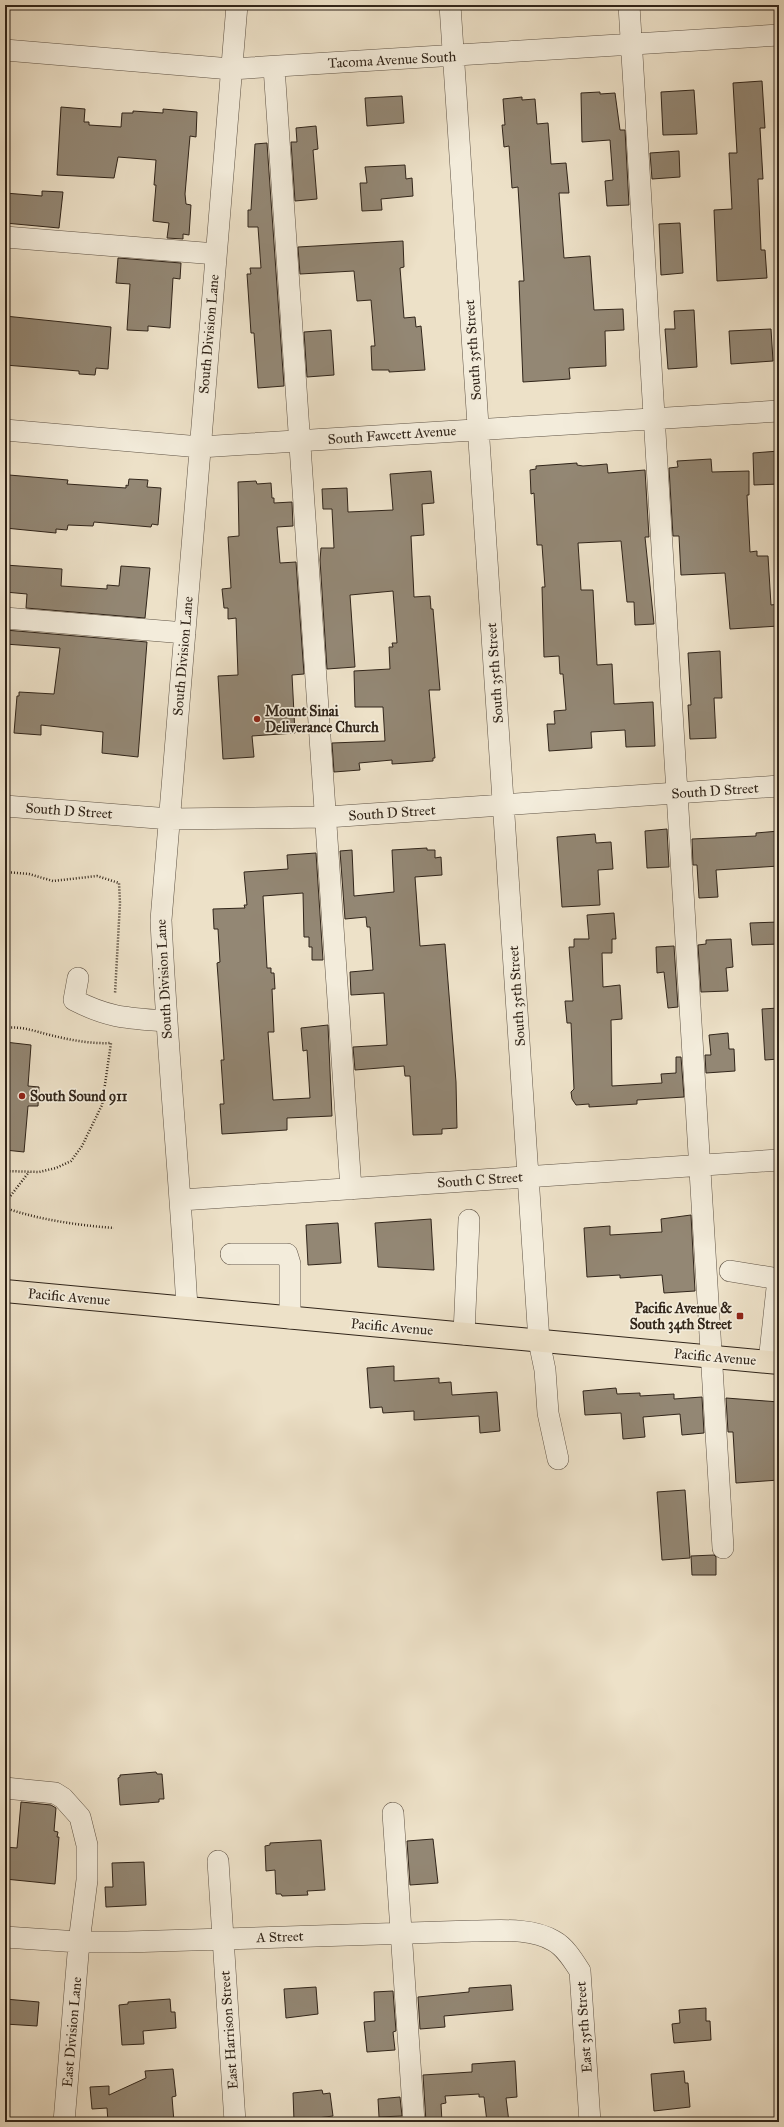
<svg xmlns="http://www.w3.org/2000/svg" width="784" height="2127" font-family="'IM FELL Great Primer',serif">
<rect width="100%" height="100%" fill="#ede1c8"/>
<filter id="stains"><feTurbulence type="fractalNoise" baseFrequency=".005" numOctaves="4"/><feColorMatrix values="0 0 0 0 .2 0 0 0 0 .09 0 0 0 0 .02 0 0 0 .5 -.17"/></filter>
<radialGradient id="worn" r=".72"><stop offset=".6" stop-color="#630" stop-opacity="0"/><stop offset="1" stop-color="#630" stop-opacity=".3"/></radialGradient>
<path fill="#938774" stroke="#31251a" d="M 762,81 L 765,128 L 760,128 L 763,179 L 758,179 L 761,250 L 765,250 L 767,278 L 717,281 L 714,210 L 732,209 L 729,153 L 737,153 L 733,83 Z
M 694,90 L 697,134 L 663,135 L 661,92 Z
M 600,92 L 600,94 L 615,93 L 620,130 L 625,130 L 629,205 L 607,206 L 605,181 L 613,180 L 610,140 L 582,142 L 581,93 Z
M 402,96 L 404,123 L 367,126 L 365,98 Z
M 522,97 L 522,100 L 535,99 L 537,124 L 548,123 L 551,164 L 566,163 L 569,193 L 559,193 L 564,258 L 590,256 L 594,310 L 623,309 L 624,330 L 605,331 L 606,366 L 569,368 L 570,379 L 523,382 L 519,281 L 524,281 L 518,187 L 512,188 L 509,146 L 504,147 L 502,125 L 505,125 L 503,99 Z
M 61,107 L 85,109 L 84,122 L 89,122 L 89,125 L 121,127 L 122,113 L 133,113 L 133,111 L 163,113 L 163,109 L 197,112 L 196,137 L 190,136 L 185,194 L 186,204 L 191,205 L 189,235 L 183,234 L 183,239 L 167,238 L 169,223 L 153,221 L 156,185 L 154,185 L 156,160 L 118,157 L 114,178 L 57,175 Z
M 316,126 L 318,149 L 313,150 L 317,199 L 295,201 L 291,142 L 297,142 L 296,128 Z
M 267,143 L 284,386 L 258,388 L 254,333 L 251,333 L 247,274 L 251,274 L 250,268 L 261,268 L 258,227 L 248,227 L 248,210 L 251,210 L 255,144 Z
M 679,151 L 680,177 L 652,179 L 650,153 Z
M 405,165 L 406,179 L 412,178 L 413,196 L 381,199 L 382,210 L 362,211 L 360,183 L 367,183 L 365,167 Z
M 42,191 L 63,192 L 59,228 L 5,223 L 5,193 L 42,196 Z
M 680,223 L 683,273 L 661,275 L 659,224 Z
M 403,241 L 404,267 L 400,268 L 404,318 L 415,317 L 416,327 L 421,326 L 425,370 L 389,372 L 389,370 L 372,370 L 371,346 L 375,346 L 371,300 L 357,301 L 354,271 L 300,274 L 298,247 Z
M 118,258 L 181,263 L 180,279 L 173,278 L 170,328 L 148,326 L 148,331 L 127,330 L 130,284 L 116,283 Z
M 694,310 L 697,367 L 668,369 L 665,329 L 675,329 L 674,311 Z
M 5,316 L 111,327 L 108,369 L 96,368 L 95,375 L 79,374 L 79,371 L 5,365 Z
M 771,329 L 773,361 L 731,364 L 729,331 Z
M 331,330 L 334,375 L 307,377 L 304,332 Z
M 779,451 L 779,484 L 754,485 L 753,453 Z
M 711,459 L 712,472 L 749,471 L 749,495 L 747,495 L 750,552 L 757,551 L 757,556 L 768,556 L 771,605 L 779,604 L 779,626 L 730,629 L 725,573 L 681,575 L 679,536 L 673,536 L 669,468 L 678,467 L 677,461 Z
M 577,463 L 577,465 L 583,466 L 607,464 L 608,473 L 645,470 L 649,537 L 645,537 L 654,624 L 635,625 L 634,602 L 627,602 L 621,541 L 578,543 L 581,590 L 593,590 L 597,665 L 612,664 L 614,704 L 653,702 L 655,746 L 626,747 L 625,730 L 591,732 L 592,748 L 549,751 L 547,724 L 555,724 L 554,711 L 566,710 L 563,674 L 560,674 L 559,656 L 544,657 L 542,587 L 545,587 L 542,545 L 537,545 L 534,493 L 531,494 L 530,470 L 536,469 L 536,466 Z
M 431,471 L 434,503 L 422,504 L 424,535 L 411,536 L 414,597 L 430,596 L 431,609 L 433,609 L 440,690 L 429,690 L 435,758 L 433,758 L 433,761 L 408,763 L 392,764 L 392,760 L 359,763 L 360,770 L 334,772 L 332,743 L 385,741 L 383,707 L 355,707 L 354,671 L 390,669 L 389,647 L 393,647 L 392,643 L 397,643 L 393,591 L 350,595 L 355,667 L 327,669 L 320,560 L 321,548 L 334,548 L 332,509 L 323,509 L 322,489 L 347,488 L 348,512 L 393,510 L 390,474 Z
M 9,475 L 68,480 L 67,484 L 126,488 L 126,485 L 128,486 L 129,479 L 148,480 L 147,487 L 161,488 L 158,525 L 152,524 L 151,527 L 94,522 L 93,526 L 68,525 L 67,530 L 56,529 L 56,533 L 5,528 L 5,482 L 8,482 Z
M 256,481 L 257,484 L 271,483 L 272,498 L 274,498 L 274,503 L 292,502 L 293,526 L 277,527 L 280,563 L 296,562 L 304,674 L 292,675 L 295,733 L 252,736 L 254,757 L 223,759 L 218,676 L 238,675 L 236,618 L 228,619 L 228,608 L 224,608 L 222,589 L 231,588 L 228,537 L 239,536 L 238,482 Z
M 5,565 L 62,569 L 61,586 L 107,589 L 107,585 L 119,586 L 121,566 L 150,568 L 145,618 L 26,608 L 27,594 L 5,592 Z
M 5,630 L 147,642 L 138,757 L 102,753 L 103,732 L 41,725 L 41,735 L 14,733 L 17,696 L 19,696 L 19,692 L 54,694 L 60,648 L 5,644 Z
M 720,651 L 722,698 L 714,698 L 716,738 L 690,739 L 688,705 L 691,705 L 688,653 Z
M 667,829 L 669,867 L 647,868 L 645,831 Z
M 779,831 L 779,866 L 716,870 L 718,897 L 699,898 L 697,865 L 693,865 L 692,839 L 756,836 L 756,833 Z
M 595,834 L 596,843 L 611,842 L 613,869 L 598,870 L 600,905 L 562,907 L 557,837 Z
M 427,848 L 427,850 L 435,850 L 435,858 L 441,857 L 442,875 L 415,877 L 420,946 L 445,944 L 456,1082 L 457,1128 L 442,1129 L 442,1134 L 413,1135 L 410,1076 L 405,1076 L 404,1066 L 355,1070 L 353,1047 L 387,1045 L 384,993 L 351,995 L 350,972 L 373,970 L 370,927 L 367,927 L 366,917 L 345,919 L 340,851 L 352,850 L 354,896 L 394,892 L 392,850 Z
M 316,853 L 323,960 L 312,960 L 312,947 L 309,947 L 309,937 L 304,937 L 303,893 L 263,896 L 267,968 L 271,968 L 271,973 L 274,973 L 275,989 L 272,989 L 274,1032 L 268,1032 L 273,1100 L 310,1098 L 307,1050 L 303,1051 L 301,1028 L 328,1025 L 332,1116 L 287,1118 L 287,1130 L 222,1134 L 220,1104 L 224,1104 L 221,1060 L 224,1060 L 217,963 L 220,962 L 218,929 L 214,929 L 213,909 L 245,908 L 244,905 L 247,905 L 244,872 L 288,869 L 287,855 Z
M 614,913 L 616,939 L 612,939 L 612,953 L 602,953 L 603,987 L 620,985 L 622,1016 L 622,1019 L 611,1020 L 612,1086 L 662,1083 L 661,1074 L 676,1073 L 676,1057 L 681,1057 L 684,1097 L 637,1100 L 637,1104 L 589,1107 L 589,1104 L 576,1105 L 572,1099 L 571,1092 L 574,1089 L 571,1023 L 567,1023 L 565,1001 L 573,1001 L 569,947 L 574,947 L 574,939 L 589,939 L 587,915 Z
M 779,922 L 779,944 L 752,945 L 750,923 Z
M 731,939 L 733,967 L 726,968 L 728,991 L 701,992 L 698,945 L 706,944 L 706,940 Z
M 674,946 L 678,1007 L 668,1008 L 664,972 L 657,973 L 656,947 Z
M 779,1008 L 779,1059 L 765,1060 L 762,1009 Z
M 728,1033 L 729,1049 L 734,1049 L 735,1071 L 706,1073 L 705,1055 L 711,1055 L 709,1035 Z
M 5,1042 L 31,1045 L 28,1086 L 39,1087 L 38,1106 L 28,1106 L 24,1152 L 5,1150 Z
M 691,1215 L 695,1291 L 664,1293 L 662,1275 L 620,1278 L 620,1275 L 587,1277 L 584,1228 L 610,1226 L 610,1235 L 662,1232 L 661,1219 Z
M 431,1219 L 434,1270 L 378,1267 L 375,1223 Z
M 338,1223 L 341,1263 L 308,1265 L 306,1225 Z
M 394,1366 L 394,1381 L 439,1378 L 439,1383 L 451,1382 L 452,1395 L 497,1392 L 500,1431 L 480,1433 L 479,1416 L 414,1420 L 414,1411 L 383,1413 L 382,1407 L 370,1408 L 367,1368 Z
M 616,1388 L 617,1394 L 640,1393 L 640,1396 L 674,1394 L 674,1399 L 702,1397 L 704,1433 L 682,1435 L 680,1414 L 643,1417 L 645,1437 L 623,1439 L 621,1413 L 585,1415 L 583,1391 Z
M 726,1398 L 779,1402 L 779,1480 L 736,1483 L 733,1432 L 728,1432 Z
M 685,1490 L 690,1558 L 662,1560 L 657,1492 Z
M 714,1555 L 716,1557 L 716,1575 L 692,1575 L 691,1556 Z
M 156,1772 L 157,1774 L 162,1774 L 164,1799 L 159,1799 L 159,1802 L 120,1805 L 118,1778 L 120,1777 L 120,1775 Z
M 21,1802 L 51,1805 L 56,1808 L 54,1831 L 58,1832 L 57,1837 L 59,1837 L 55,1884 L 5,1879 L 5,1847 L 17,1848 Z
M 433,1839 L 438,1883 L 410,1885 L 407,1841 Z
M 321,1840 L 325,1890 L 307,1891 L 308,1895 L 282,1896 L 281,1894 L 276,1894 L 275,1870 L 266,1871 L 265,1846 L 270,1845 L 270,1843 Z
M 144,1862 L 146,1905 L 106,1907 L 105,1887 L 113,1887 L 112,1863 Z
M 511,1985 L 513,2010 L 444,2016 L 445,2027 L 420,2029 L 418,1997 L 469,1992 L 469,1988 Z
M 316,1987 L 318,2014 L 286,2018 L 284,1989 Z
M 393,1991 L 396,2031 L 393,2032 L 395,2050 L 367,2052 L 364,2022 L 375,2021 L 374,1992 Z
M 5,1999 L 39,2002 L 37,2026 L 5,2024 Z
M 170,1999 L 171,2012 L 175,2012 L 176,2028 L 143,2031 L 144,2044 L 122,2045 L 119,2005 L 128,2004 L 128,2002 Z
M 706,2008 L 706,2021 L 710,2021 L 711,2040 L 674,2043 L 672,2024 L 680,2023 L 679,2010 Z
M 515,2061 L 517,2097 L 506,2098 L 509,2122 L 487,2122 L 484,2097 L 479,2097 L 479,2094 L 445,2096 L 446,2103 L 441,2104 L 442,2122 L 426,2122 L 423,2075 L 472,2072 L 472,2064 Z
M 173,2069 L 176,2096 L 172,2097 L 174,2122 L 108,2122 L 107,2108 L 92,2109 L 90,2087 L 109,2086 L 109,2095 L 146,2078 L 145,2071 Z
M 684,2071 L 685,2083 L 688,2083 L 690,2107 L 654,2111 L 651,2074 Z
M 322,2090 L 323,2094 L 330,2093 L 333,2116 L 294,2121 L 293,2093 Z
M 400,2097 L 402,2116 L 379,2117 L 378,2099 Z"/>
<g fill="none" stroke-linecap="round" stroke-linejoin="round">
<g stroke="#605446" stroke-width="22">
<path id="minor" d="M 450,5 L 539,1341 L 545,1370 L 548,1413 L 558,1459
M 629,5 L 723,1548
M 5,50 L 231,69 L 779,35
M 274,67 L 351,1189
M 5,237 L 216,254
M 5,430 L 200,447 L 779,411
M 5,618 L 185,633
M 5,806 L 170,819 L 327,817 L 779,786
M 78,978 L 74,1000 C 109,1018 127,1018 165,1021
M 181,1200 L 779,1160
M 231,1254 L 287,1254 L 290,1264 L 290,1318
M 730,1271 L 779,1279
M 187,1308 C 180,1179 167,1050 161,920 L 237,5
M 464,1334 L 469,1220
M 769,1362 L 778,1279
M 5,1788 L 55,1793 L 63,1798 L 80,1817 L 87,1845 L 87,1880 L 79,1942 L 64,2122
M 393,1813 L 414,2122
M 218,1861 L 235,2122
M 5,1937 L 79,1942 L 127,1942 L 472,1931 C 497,1931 531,1927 554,1941 C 565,1947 573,1960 580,1971 L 590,2122"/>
</g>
<g stroke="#31251a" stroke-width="24">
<path id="major" d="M 5,1291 L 779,1363"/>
</g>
<path stroke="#31251a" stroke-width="2.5" stroke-dasharray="1 2" stroke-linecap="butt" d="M 5,872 L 29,874 L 53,881 L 97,876 L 119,883 L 120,903 L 115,994
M 5,1028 C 22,1026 34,1031 50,1035 C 70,1040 91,1044 111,1043 L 102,1105 L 82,1146 L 71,1161 L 56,1168 L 39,1172 L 5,1171
M 5,1203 L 29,1172
M 5,1208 C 41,1220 76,1225 114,1228"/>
<use href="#minor" stroke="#f3ecdb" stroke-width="21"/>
<use href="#major" stroke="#ede1c8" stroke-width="22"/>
</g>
<g fill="#8f2418" stroke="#f3ecdb" stroke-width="1.5">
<circle cx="257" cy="719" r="4"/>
<circle cx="22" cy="1096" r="4"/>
<rect x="736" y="1312" width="8" height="8" rx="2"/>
</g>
<g text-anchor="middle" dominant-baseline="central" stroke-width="3.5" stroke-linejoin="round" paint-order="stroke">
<g font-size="14" fill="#31251a" stroke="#f3ecdb">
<text transform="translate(392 60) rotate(-3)">Tacoma Avenue South</text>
<text transform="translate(209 334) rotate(-85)">South Division Lane</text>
<text transform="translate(473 350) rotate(-94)">South 35th Street</text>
<text transform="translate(392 435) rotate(-4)">South Fawcett Avenue</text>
<text transform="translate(183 656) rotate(-85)">South Division Lane</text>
<text transform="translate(495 673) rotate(-94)">South 35th Street</text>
<text transform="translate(715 791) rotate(-4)">South D Street</text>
<text transform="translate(69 811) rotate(4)">South D Street</text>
<text transform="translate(392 813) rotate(-4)">South D Street</text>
<text transform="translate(164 979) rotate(-93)">South Division Lane</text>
<text transform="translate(517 996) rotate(-94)">South 35th Street</text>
<text transform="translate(480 1180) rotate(-4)">South C Street</text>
<text transform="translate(69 1297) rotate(5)">Pacific Avenue</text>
<text transform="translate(392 1327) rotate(5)">Pacific Avenue</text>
<text transform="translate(715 1357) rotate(5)">Pacific Avenue</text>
<text transform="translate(280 1937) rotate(-2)">A Street</text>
<text transform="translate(584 2027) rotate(-94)">East 35th Street</text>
<text transform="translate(229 2030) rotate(-94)">East Harrison Street</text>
<text transform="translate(72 2032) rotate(-85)">East Division Lane</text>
</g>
<g font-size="14" font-weight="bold" fill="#31251a" stroke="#f3ecdb" text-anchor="start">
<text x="265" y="711">Mount Sinai<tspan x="265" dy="16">Deliverance Church</tspan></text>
<text x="30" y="1096">South Sound 911</text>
<text x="732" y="1308" text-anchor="end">Pacific Avenue &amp;<tspan x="732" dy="16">South 34th Street</tspan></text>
</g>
</g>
<rect width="784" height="2127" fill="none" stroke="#ede1c8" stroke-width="20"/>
<rect x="6" y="6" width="772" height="2115" fill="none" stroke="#31251a" stroke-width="2"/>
<rect x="10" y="10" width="764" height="2107" fill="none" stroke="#31251a"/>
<rect width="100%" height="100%" filter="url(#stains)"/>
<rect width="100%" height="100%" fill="url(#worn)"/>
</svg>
